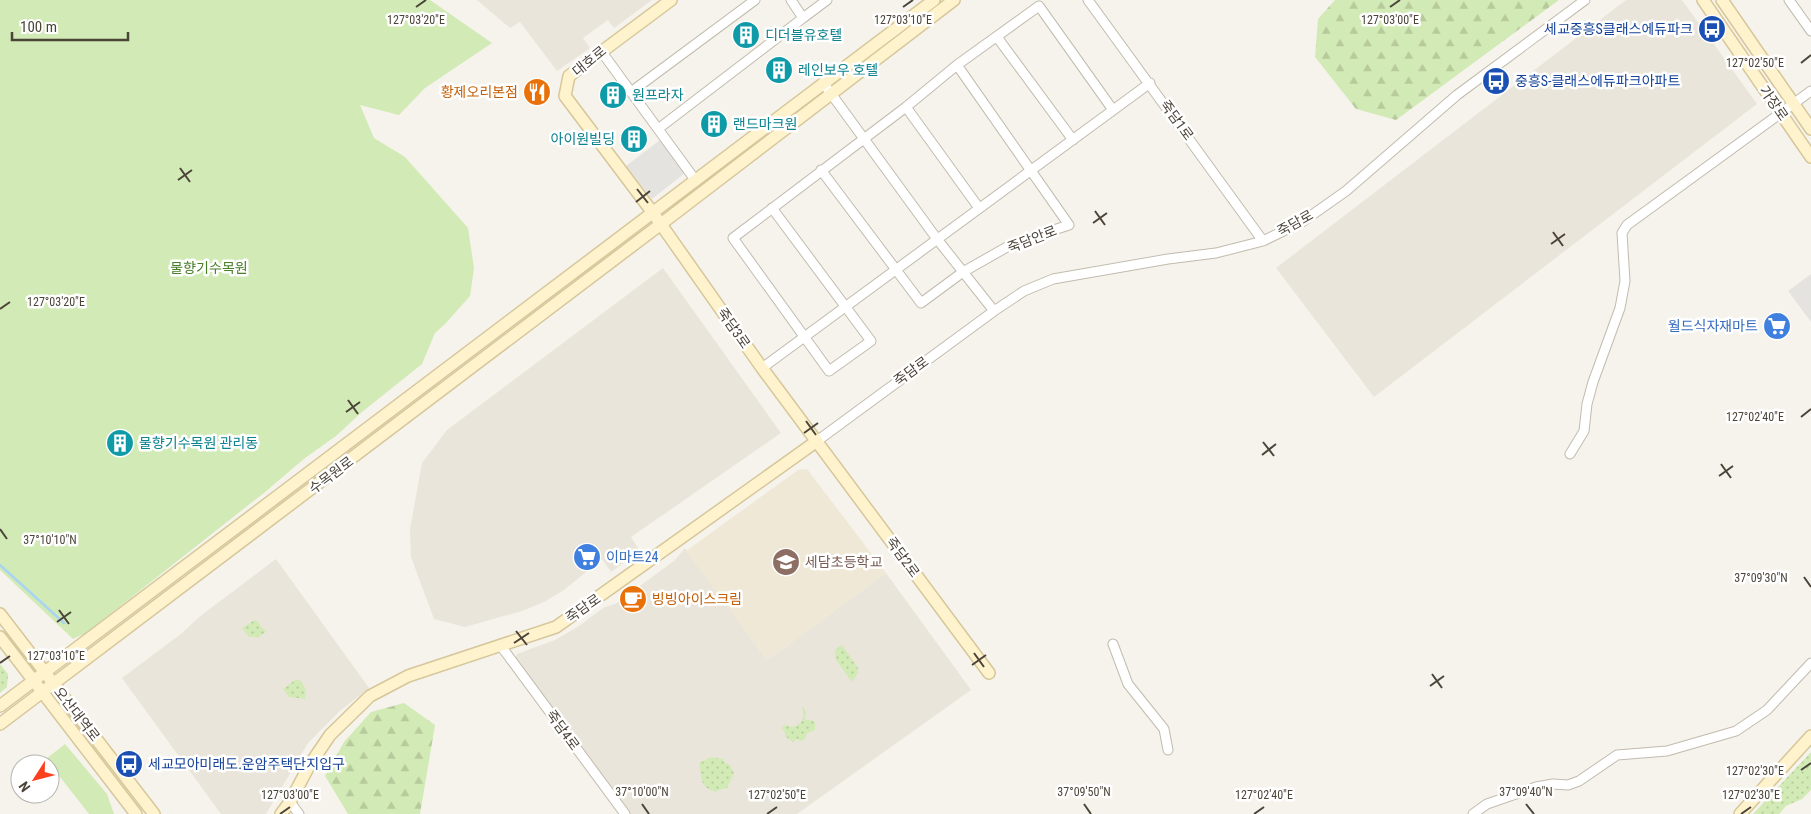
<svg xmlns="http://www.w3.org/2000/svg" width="1811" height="814" font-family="'Roboto Condensed','Noto Sans KR',sans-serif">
<defs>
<pattern id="forest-firs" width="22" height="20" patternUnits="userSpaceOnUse" patternTransform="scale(1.25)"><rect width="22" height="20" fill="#d2eab5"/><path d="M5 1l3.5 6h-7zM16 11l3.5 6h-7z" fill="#b6ca9c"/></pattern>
<pattern id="park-dots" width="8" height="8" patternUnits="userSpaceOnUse" patternTransform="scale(1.25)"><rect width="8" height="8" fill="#d2eab5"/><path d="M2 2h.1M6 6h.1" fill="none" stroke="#b6ca9c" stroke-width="1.8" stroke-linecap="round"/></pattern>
</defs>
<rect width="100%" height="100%" fill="#f6f3ec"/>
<path fill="#eae5da" d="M 477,0 L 652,0 L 614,28 L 608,20 L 583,38 L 590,48 L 557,71 L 520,22 L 510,28 Z
M 1626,0 L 1682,0 L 1757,104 L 1374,397 L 1276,268 Z
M 663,268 L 781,433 L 631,537 L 640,551 L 611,572 L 602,559 L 564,590 L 544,602 L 522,611 L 465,627 L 434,619 L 411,557 L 410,529 L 422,463 L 447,430 Z
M 685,548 L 767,660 L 886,573 L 971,690 L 797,814 L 627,814 L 515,660 L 517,654 L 555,640 L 579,626 L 603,608 L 617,603 L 675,560 Z
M 276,559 L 369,688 L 340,711 L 308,743 L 266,814 L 221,814 L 122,678 L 182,633 L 199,617 Z"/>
<path fill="#efe8d6" d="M 807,469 L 886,573 L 767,660 L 686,551 L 798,470 Z"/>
<path fill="#d2eab5" d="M 0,0 L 430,0 L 492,43 L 425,88 L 399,115 L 360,105 L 374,138 L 405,157 L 468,228 L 474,268 L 470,296 L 445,324 L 435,333 L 422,364 L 362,412 L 336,436 L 305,458 L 265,492 L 86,633 L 73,639 L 0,570 Z
M 65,744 L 107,794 L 114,814 L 89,814 L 46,759 Z"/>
<path fill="url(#forest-firs)" d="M 1335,0 L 1559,0 L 1396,120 L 1356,109 L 1315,57 L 1318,19 Z
M 404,703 L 435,725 L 420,814 L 348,814 L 325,776 L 344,742 L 371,712 Z"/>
<path fill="url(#park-dots)" d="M 256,620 L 266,632 L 259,637 L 249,637 L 242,628 L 253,621 Z
M 842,645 L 858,668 L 858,673 L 852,682 L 836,660 L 835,650 Z
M 0,664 L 8,674 L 7,687 L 0,693 Z
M 295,680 L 300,680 L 306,689 L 305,699 L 289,697 L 283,689 Z
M 803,706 L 806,712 L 805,720 L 812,720 L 815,723 L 815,730 L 807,733 L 805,739 L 801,741 L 797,739 L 793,742 L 785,736 L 785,732 L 781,728 L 785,725 L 793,727 C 802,724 806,716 802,708 Z
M 1811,752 L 1811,790 L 1802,799 L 1786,806 L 1779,814 L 1753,814 Z
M 711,757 L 724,759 L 724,762 L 730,765 L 734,773 L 727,788 L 718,790 L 716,792 C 698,786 703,779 699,763 Z"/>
<path fill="#e5e3e0" d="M 660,140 L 685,173 L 652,199 L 626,166 Z
M 1811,274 L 1811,322 L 1788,291 Z"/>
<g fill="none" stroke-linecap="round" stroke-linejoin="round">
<path stroke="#a9d4f2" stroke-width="2.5" d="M 0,565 L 64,623"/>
<g stroke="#c2bbae" stroke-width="11">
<path id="street" d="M 791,0 L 803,18 L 827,0
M 1088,0 L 1263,241
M 1789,0 L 1811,31
M 997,37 L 1073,140
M 601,51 L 696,181
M 824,84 L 937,239 L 994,311
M 631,92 L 755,0
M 906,107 L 979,208
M 658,129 L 803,18
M 821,170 L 921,303 L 963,272 L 1014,243 L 1069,225 L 957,65
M 772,208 L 871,341 L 829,371 L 733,238 L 906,107 L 957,65 L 1039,6 L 1113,110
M 762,368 L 1150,83
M 817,441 L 994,311 L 1024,291 L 1053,279 L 1168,259 L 1216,253 L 1263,241 L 1302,222 L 1346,191 L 1457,95 L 1585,0
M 1570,454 L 1584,431 L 1587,404 L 1593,382 L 1620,308 L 1625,281 L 1622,233 L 1627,225 L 1811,91
M 1113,644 L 1128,684 L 1164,729 L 1168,750
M 501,646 L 625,814
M 290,802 L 299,814
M 1473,814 L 1487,804 L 1536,787 L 1553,784 L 1568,785 L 1579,781 L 1617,755 L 1667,751 L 1736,731 L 1767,710 L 1811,663"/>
</g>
<g stroke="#d6c79b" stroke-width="14">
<path id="secondary" d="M 671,0 L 569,76 L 565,96 L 653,213 L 762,368 L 989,673
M 1703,0 L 1811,157
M 1722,0 L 1811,129
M 0,614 L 154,814
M 0,637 L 136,814
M 0,706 L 934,0
M 0,724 L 661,224 L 954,0
M 281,814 L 290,802 L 309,766 L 330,735 L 370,696 L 408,676 L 556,627 L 817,441
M 1740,814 L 1811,736"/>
</g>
<use href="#street" stroke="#fff" stroke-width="9"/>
<use href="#secondary" stroke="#fff3cd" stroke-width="11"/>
</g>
<path fill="none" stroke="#4b4439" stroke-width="2" d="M 416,7 L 426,0M 903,7 L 913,0M 1390,7 L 1400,0M 1801,63 L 1811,55M 180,168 L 190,182M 178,180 L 192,170M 637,189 L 648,203M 636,202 L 650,191M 1095,211 L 1105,225M 1093,223 L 1107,213M 1553,232 L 1563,246M 1551,244 L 1565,234M 0,309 L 10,302M 348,400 L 358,414M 346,412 L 360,402M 1801,417 L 1811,409M 806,421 L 816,435M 804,433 L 818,423M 1263,442 L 1274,456M 1262,455 L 1276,444M 1721,464 L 1731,478M 1719,476 L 1733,466M 0,529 L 7,539M 1804,577 L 1811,587M 59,610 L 69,624M 57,622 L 71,612M 516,631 L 527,645M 514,643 L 529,633M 974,653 L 984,667M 0,663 L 10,656M 972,665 L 986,655M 1432,674 L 1442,688M 1430,686 L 1444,676M 1801,770 L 1811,763M 642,804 L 649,814M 1084,804 L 1091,814M 1526,804 L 1534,814M 280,814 L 290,807M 767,814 L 777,807M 1254,814 L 1264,807M 1741,814 L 1751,807"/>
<defs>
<g id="bus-disc" transform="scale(1.4375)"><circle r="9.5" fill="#1a4fb4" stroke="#fff"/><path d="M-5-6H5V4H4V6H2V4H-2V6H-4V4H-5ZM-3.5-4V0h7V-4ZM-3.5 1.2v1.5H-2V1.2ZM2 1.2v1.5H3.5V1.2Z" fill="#fff"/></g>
<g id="building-disc" transform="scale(1.4375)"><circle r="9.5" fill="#0f9aa8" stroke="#fff"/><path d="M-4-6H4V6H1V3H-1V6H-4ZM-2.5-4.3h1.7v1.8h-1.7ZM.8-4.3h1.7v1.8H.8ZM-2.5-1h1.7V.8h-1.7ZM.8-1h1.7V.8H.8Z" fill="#fff"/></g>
<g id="restaurant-disc" transform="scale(1.4375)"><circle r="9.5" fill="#e8710a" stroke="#fff"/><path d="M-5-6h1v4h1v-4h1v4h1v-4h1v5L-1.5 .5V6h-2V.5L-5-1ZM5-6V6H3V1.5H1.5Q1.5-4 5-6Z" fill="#fff"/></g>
<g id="supermarket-disc" transform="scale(1.4375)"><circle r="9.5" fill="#3f7fe0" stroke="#fff"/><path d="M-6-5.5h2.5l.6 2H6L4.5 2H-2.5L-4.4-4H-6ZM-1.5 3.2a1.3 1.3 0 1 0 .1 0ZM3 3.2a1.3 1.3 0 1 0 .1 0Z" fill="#fff"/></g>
<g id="school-disc" transform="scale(1.4375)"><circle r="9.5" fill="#8d6e63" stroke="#fff"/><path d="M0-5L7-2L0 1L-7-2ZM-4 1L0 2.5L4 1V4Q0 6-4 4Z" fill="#fff"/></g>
<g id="cafe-disc" transform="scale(1.4375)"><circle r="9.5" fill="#e8710a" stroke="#fff"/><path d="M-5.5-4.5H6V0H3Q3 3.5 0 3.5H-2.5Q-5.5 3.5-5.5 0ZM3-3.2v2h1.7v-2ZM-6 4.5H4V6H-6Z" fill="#fff"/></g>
</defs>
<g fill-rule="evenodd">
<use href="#bus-disc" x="1712" y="29"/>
<use href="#building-disc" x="746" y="35"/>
<use href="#building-disc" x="779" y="70"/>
<use href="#bus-disc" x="1496" y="81"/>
<use href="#restaurant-disc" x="537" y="92"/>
<use href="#building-disc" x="613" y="95"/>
<use href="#building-disc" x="714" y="124"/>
<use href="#building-disc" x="634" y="139"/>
<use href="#supermarket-disc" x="1777" y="326"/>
<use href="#building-disc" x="120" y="443"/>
<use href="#supermarket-disc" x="587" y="557"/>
<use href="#school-disc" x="786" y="562"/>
<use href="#cafe-disc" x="633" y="599"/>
<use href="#bus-disc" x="129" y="764"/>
</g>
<g text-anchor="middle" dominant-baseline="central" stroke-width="5" stroke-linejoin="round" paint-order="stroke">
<g font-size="14" fill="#164399" stroke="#fff" text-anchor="start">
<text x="1693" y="29" text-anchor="end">세교중흥S클래스에듀파크</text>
<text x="1515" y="81">중흥S-클래스에듀파크아파트</text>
<text x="148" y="764">세교모아미래도.운암주택단지입구</text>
</g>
<g font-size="14" fill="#0d838f" stroke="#fff" text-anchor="start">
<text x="765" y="35">디더블유호텔</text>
<text x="798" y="70">레인보우 호텔</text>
<text x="632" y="95">원프라자</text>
<text x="733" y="124">랜드마크원</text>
<text x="615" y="139" text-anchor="end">아이원빌딩</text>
<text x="139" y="443">물향기수목원 관리동</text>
</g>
<g font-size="14" fill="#4b4439" stroke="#fff">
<text transform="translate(589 61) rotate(-39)">대호로</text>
<text transform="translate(1774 103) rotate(55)">가장로</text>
<text transform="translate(1177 120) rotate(54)">죽담1로</text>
<text transform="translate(1295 223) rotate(-29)">죽담로</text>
<text transform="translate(1032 239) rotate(-21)">죽담안로</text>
<text transform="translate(734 328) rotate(55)">죽담3로</text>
<text transform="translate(911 371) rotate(-36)">죽담로</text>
<text transform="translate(331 475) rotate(-37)">수목원로</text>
<text transform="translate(903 557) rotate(54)">죽담2로</text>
<text transform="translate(583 608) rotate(-35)">죽담로</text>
<text transform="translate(77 714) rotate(52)">오산대역로</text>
<text transform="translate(563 730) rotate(54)">죽담4로</text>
</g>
<g font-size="14" fill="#c56008" stroke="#fff" text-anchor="end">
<text x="518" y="92">황제오리본점</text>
<text x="652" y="599" text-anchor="start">빙빙아이스크림</text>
</g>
<g font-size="14" fill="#4a7f2a" stroke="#fff">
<text x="209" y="268">물향기수목원</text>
</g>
<g font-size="14" fill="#366cbe" stroke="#fff" text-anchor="end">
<text x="1758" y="326">월드식자재마트</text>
<text x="606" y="557" text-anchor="start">이마트24</text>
</g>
<g font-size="14" fill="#785e54" stroke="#fff" text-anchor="start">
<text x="805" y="562">세담초등학교</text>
</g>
</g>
<g font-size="12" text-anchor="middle" fill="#4b4439" stroke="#fff" stroke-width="5" stroke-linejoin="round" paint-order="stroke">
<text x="416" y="24">127°03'20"E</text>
<text x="903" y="24">127°03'10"E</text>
<text x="1390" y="24">127°03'00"E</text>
<text x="1755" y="67">127°02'50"E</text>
<text x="56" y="306">127°03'20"E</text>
<text x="1755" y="421">127°02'40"E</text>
<text x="50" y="544">37°10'10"N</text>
<text x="1761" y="582">37°09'30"N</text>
<text x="56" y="660">127°03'10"E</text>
<text x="1755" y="775">127°02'30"E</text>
<text x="642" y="796">37°10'00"N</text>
<text x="1084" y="796">37°09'50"N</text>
<text x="1526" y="796">37°09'40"N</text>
<text x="290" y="799">127°03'00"E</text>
<text x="777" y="799">127°02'50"E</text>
<text x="1264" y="799">127°02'40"E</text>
<text x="1751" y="799">127°02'30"E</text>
</g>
<g transform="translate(35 779) rotate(234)"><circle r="24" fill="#ffffff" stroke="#b7b4b0"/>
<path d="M0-4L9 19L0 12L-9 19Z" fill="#fc3f1d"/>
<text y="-8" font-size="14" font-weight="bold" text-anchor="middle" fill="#4b4439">N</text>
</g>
<path d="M12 32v8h116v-8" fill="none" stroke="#4b4439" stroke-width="2.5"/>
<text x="20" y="32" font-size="15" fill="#4b4439" stroke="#ffffff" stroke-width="4" paint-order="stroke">100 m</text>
</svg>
